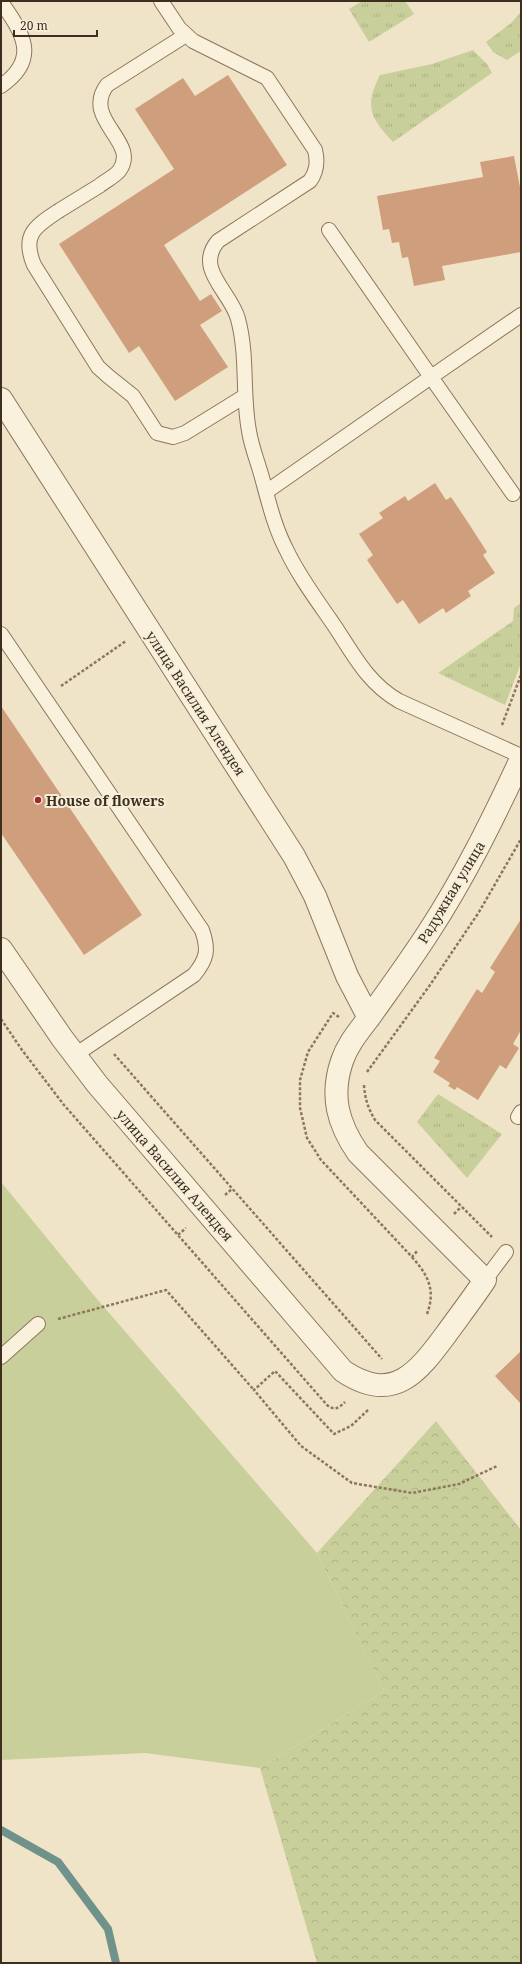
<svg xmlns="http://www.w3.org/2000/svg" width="522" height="1964" font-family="'Noto Serif',serif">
<defs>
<pattern id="grass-tufts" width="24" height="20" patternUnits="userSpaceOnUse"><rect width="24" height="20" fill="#c9cf9b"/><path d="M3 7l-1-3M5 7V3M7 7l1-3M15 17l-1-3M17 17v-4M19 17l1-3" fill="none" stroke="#aeb285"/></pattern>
<pattern id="forest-crowns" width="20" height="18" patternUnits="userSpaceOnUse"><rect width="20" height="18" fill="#c9cf9b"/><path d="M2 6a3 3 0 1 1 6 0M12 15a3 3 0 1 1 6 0" fill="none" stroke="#aeb285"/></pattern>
</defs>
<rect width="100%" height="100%" fill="#f0e4c8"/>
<path fill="url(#grass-tufts)" d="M 362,1 L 405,1 L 414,14 L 369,42 L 349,9 Z
M 521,12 L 521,51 L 507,60 L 493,52 L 486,42 L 511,23 Z
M 473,50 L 487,64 L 492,73 L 393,142 C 370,118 364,106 380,75 L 432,64 Z
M 521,603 L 521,663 L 505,705 L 438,673 L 513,621 L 514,608 Z
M 438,1094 L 502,1134 L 467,1178 L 417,1122 Z"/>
<path fill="url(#forest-crowns)" d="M 436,1421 L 521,1530 L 521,1963 L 317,1963 L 260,1768 L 384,1691 L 317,1553 Z"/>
<path fill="#c9cf9b" d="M 1,1182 L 91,1292 L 317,1553 L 384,1691 L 260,1768 L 145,1753 L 1,1760 Z"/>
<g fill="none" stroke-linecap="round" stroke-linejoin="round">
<path stroke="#6f938a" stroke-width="8" d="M 1,1830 L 58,1862 L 108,1929 L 116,1963"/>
</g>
<path fill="#cf9f7d" d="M 228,75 L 287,165 L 164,245 L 200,301 L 211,294 L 222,311 L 200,325 L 228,367 L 175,401 L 139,346 L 129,353 L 59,244 L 174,169 L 135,109 L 183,78 L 195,96 Z
M 514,156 L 520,187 L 521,187 L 521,252 L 442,266 L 445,280 L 414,286 L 408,257 L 402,258 L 399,242 L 392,243 L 389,229 L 383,230 L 377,196 L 483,177 L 480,162 Z
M 435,483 L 446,500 L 451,497 L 469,524 L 487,552 L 483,555 L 495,573 L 468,591 L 471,596 L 446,613 L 443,608 L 419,624 L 403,600 L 397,604 L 367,560 L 373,555 L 359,534 L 383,518 L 379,513 L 405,496 L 408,501 Z
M 1,706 L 142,915 L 84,955 L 1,833 Z
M 521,919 L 521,1030 L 513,1044 L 519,1048 L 506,1069 L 500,1065 L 478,1100 L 457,1087 L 455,1090 L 448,1086 L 450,1083 L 433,1072 L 440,1061 L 434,1058 L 477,989 L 482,993 L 495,972 L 490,968 Z
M 521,1351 L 521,1404 L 495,1376 Z"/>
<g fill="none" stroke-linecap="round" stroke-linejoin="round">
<g stroke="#8d765c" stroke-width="16">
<path id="service" d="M 161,1 L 179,28 L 193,41 L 267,78 L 315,150 C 318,162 317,171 310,181 L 218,241 C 194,269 231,292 238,319 C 248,356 242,394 249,431 C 251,445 257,460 261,474 C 268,499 274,526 286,549 C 299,577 319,603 336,628 C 354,656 369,684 399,701 L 521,756
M 1,2 C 23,33 40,59 1,86
M 186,35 L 107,85 C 81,120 141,142 119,171 C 114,177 105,181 99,186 C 86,194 73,202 60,210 C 36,226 21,234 34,265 L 98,367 L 108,376 L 133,396 L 157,433 L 173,437 L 185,433 L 245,396
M 329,230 L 431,377 L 521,315
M 266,492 L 431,377 L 513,494
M 1,634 L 202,930 C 209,950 207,959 194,975 L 75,1055
M 518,1117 L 521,1112
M 485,1280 L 506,1252
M 1,1357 L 38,1324"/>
</g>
<g stroke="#8d765c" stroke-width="24">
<path id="minor" d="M 1,399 L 294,856 L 315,896 L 347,976 L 369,1018
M 1,949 L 62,1038 L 97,1084 L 343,1371 C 394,1405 418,1372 447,1333 C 460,1315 473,1298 485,1280 L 358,1153 C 338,1124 330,1096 342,1061 C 348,1043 360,1030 371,1015 C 390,988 410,961 428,933 C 464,878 493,819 521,759"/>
</g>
<path stroke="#8d765c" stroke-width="2.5" stroke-dasharray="3 2" stroke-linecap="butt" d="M 61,686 L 126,641
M 502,725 L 521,675
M 339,1017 L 333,1013 L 308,1052 L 300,1080 L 300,1108 L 307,1138 L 321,1160 L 412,1257 L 418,1250
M 1,1019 L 22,1050 L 64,1105 L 327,1405 C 334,1411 339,1408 345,1402
M 114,1054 L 382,1359
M 367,1072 L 430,985 L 479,912 L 521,839
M 364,1085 C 365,1099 368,1108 375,1120 L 492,1237
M 225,1195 L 232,1189
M 454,1214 L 461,1207
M 178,1235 L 186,1228
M 412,1257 C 428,1275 436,1290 427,1314
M 58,1319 L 166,1290 L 254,1390
M 368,1410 L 351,1426 L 334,1434 L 275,1371 L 254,1390 L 301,1446 L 352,1483 L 412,1493 L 459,1484 L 497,1466"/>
<use href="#service" stroke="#faf1dc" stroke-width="14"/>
<use href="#minor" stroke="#faf1dc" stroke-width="22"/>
</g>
<circle fill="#9e2a2b" stroke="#f7eed8" stroke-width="1.5" cx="38" cy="800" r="4"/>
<g text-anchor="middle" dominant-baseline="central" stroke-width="4" stroke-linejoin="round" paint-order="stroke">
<g font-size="14" fill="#3d2e20" stroke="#f7eed8">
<text transform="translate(196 703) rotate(57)">улица Василия Алендея</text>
<text transform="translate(451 892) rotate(-59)">Радужная улица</text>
<text transform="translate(175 1175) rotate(49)">улица Василия Алендея</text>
</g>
<g font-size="14" font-weight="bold" fill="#3d2e20" stroke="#f7eed8" text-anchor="start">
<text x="46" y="800">House of flowers</text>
</g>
</g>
<rect width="522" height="1964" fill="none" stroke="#3d2e20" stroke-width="4"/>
<path d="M14 30v6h83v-6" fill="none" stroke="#3d2e20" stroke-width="2"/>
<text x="20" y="30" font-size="12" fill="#3d2e20" stroke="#f7eed8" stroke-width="3" paint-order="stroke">20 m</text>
</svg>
